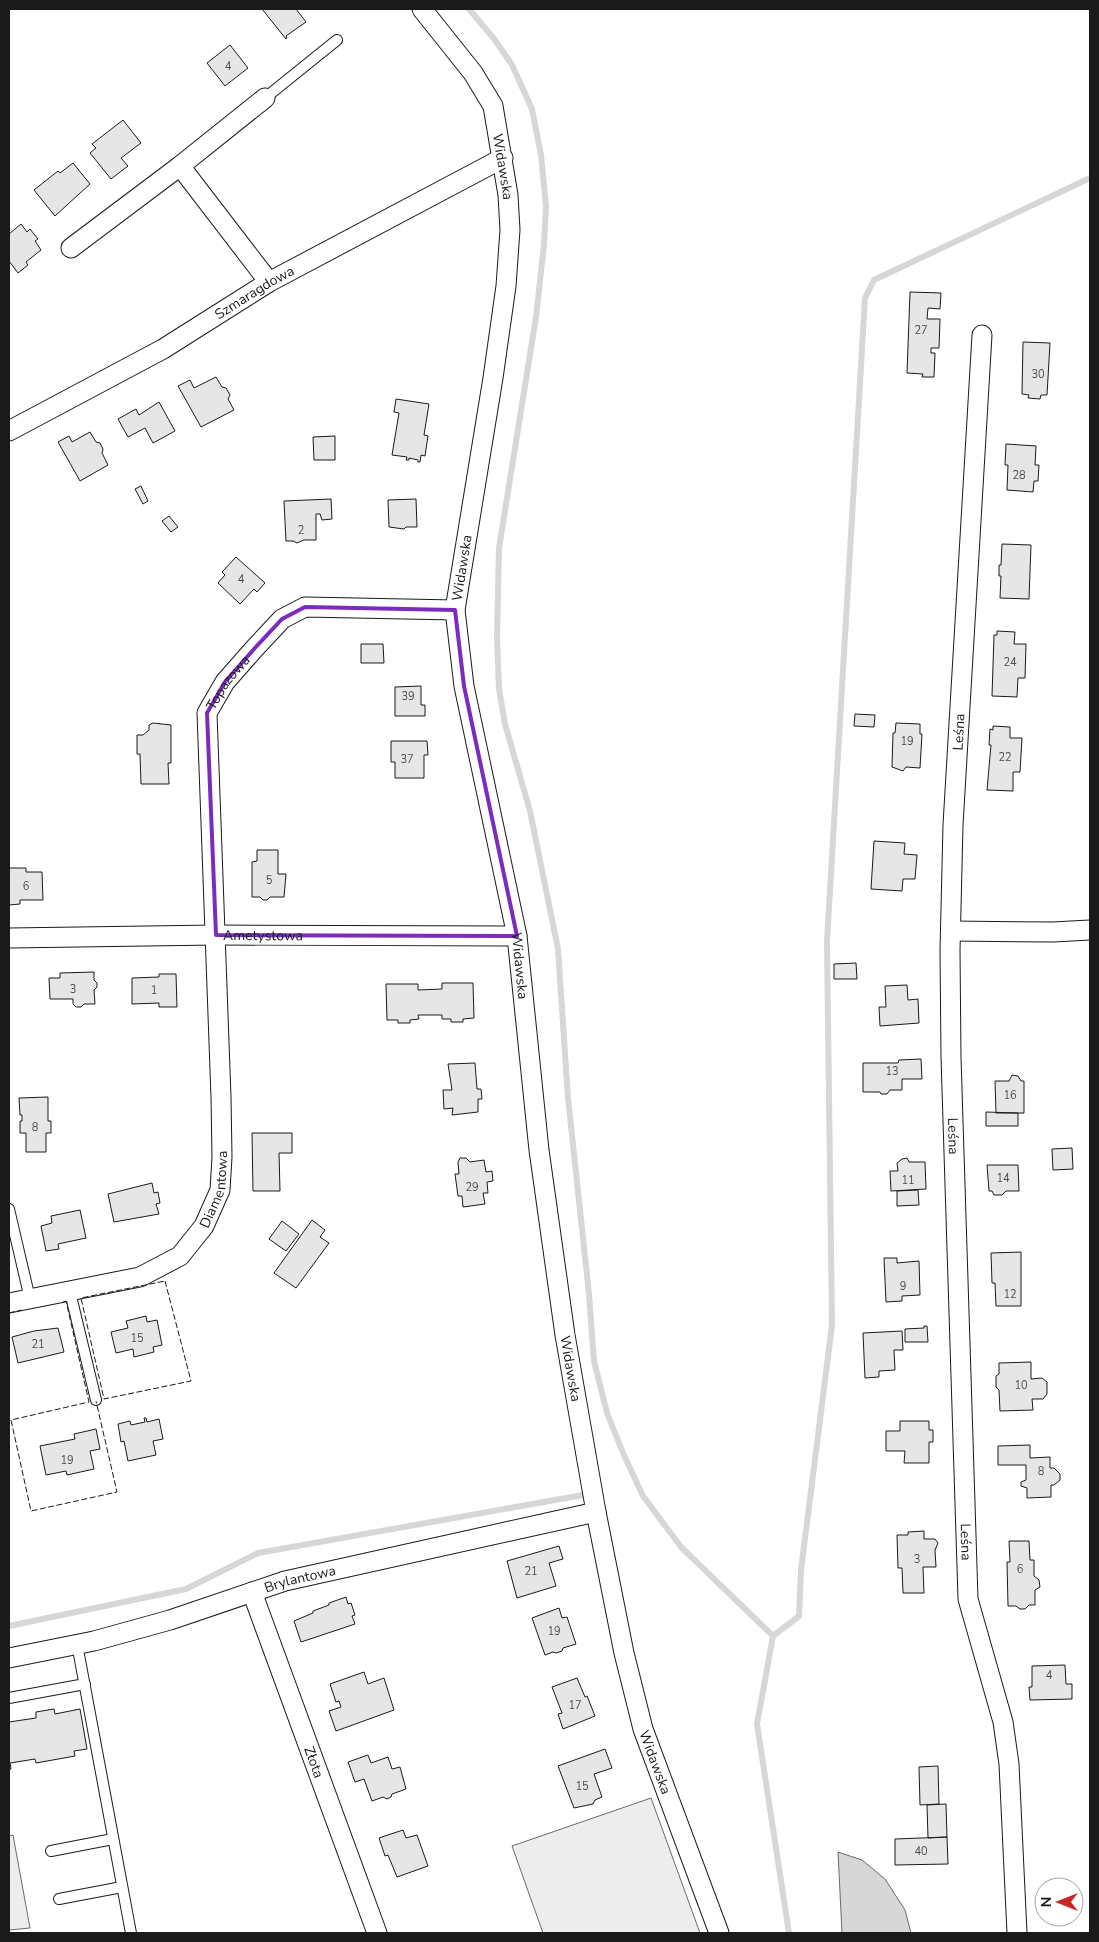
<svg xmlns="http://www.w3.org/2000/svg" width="1099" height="1942" font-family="'Nunito Sans',sans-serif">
<rect width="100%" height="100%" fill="#fff"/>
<path fill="#ededed" stroke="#6a6a6a" d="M 651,1798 L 700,1933 L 543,1933 L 512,1846 Z
M 13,1835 L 30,1928 L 9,1930 L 9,1836 Z"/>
<path fill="#d7d7d7" stroke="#6a6a6a" d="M 838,1852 L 862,1860 L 885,1879 L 905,1910 L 911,1933 L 842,1933 Z"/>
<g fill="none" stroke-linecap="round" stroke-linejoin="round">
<path stroke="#d7d7d7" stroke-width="6" d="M 469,9 L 495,40 L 512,65 L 532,109 L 541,155 L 546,206 L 544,245 L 536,317 L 499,548 L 497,638 L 499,689 L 505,724 L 530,811 L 558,949 L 568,1098 L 589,1294 L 594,1361 L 607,1413 L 623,1453 L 643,1496 L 681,1547 L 773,1636 L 757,1724 L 789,1933
M 9,1626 L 186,1589 L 258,1553 L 583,1495
M 773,1636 L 799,1616 L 801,1570 L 832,1325 L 827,941 L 865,298 L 874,280 L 1090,178"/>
</g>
<path fill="#e6e6e6" stroke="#1a1a1a" d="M 262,9 L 296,9 L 306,22 L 286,36 L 287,37 L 286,39 Z
M 230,45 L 248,68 L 225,86 L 207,63 Z
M 123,120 L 141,143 L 121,158 L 128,166 L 111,179 L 90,153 L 96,148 L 92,144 Z
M 73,163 L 90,184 L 55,216 L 34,190 L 58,171 L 60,173 Z
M 21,224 L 27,232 L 30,229 L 38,239 L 35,241 L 41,250 L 26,262 L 28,265 L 18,273 L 9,261 L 9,234 Z
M 910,292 L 941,293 L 940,309 L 928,308 L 927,319 L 940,319 L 939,348 L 931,348 L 931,353 L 935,353 L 934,377 L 922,377 L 923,374 L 907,373 Z
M 1023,342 L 1050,343 L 1047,395 L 1041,395 L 1040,399 L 1028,398 L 1029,395 L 1022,394 Z
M 216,377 L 222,387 L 226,388 L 230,395 L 228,399 L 234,410 L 201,427 L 178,386 L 190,380 L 194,388 Z
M 396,399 L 429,404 L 424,435 L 428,436 L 425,456 L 421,455 L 420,462 L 418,462 L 418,460 L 409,458 L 409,460 L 406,460 L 407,457 L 392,455 L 399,413 L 394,412 Z
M 159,402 L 175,431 L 153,443 L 145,428 L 128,437 L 118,419 L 136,409 L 139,415 Z
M 90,432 L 96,442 L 100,443 L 103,449 L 102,453 L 108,465 L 80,481 L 58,442 L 69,436 L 72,442 Z
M 335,436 L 335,460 L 314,460 L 313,437 Z
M 1006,444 L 1036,446 L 1035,465 L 1039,465 L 1038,481 L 1034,481 L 1033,492 L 1007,490 L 1008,465 L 1005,465 Z
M 141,486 L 148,501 L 143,504 L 135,489 Z
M 331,499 L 332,519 L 322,520 L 320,514 L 316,514 L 316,540 L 304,540 L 297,543 L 293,541 L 286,541 L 284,501 Z
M 416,499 L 417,527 L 406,527 L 404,529 L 389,527 L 388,500 Z
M 169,516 L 178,527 L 171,532 L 162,521 Z
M 1002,544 L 1031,545 L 1029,599 L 1000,598 L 1001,576 L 999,576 L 999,565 L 1001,565 Z
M 236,557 L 265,583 L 257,592 L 254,589 L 240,604 L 218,583 L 225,575 L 222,572 Z
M 997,631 L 1015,632 L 1014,644 L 1026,644 L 1025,678 L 1018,678 L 1017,697 L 992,696 L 994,635 L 997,635 Z
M 361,644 L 383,644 L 384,663 L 361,663 Z
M 421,686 L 421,705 L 425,705 L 425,716 L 395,716 L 395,687 Z
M 855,714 L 875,715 L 874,727 L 854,726 Z
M 153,723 L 171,725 L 171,763 L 168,763 L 169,784 L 141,784 L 140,754 L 137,754 L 137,735 L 143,735 L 149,730 L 149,725 Z
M 896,723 L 920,724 L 920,734 L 922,734 L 920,768 L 906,767 L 903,771 L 892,767 L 893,733 L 895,733 Z
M 993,726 L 1010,727 L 1010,738 L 1022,738 L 1020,772 L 1013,772 L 1013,791 L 987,790 L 991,745 L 989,745 L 990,729 L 993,730 Z
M 391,741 L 427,741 L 428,755 L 424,755 L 424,778 L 395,778 L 395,762 L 391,762 Z
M 874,841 L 905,843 L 904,854 L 917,855 L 915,879 L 903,879 L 902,891 L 871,889 Z
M 257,850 L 278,850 L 278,874 L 286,874 L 284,897 L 270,897 L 267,900 L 263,900 L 260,897 L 252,897 L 252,862 L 257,861 Z
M 9,868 L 26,868 L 26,872 L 42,872 L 43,900 L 20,900 L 20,904 L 9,905 Z
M 856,963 L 857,979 L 834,979 L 834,964 Z
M 94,972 L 94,980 L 97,983 L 97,987 L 94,990 L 95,1004 L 84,1004 L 81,1007 L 76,1007 L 73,1004 L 73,999 L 50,999 L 49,978 L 60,978 L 60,973 Z
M 159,974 L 176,974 L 177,1007 L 159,1007 L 159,1003 L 132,1004 L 132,978 L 159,977 Z
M 442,983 L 473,983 L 474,1018 L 463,1019 L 463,1022 L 451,1022 L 451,1019 L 442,1019 L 442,1015 L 418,1015 L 419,1019 L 410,1020 L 410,1023 L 398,1023 L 398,1020 L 387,1020 L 386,984 L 418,984 L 418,990 L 442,989 Z
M 907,985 L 908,1000 L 918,999 L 919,1023 L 880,1026 L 879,1007 L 886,1007 L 885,986 Z
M 921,1059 L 922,1079 L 902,1079 L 902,1090 L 890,1090 L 887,1094 L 881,1094 L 880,1092 L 863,1092 L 863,1063 L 898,1063 L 899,1060 Z
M 475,1063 L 477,1089 L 481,1089 L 482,1099 L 478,1099 L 478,1112 L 452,1115 L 453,1108 L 444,1109 L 443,1090 L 452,1090 L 448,1064 Z
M 1012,1075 L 1018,1076 L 1021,1081 L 1024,1081 L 1024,1113 L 996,1113 L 995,1081 L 1009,1081 Z
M 48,1097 L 48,1121 L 51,1121 L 51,1133 L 46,1133 L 46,1152 L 26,1152 L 26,1133 L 20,1133 L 20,1121 L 22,1121 L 22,1115 L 20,1115 L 19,1098 Z
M 986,1112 L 1018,1113 L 1018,1126 L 986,1126 Z
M 252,1133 L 292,1133 L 292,1153 L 279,1153 L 280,1191 L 253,1191 Z
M 1072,1148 L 1073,1169 L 1053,1170 L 1052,1149 Z
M 460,1158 L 466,1158 L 470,1162 L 484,1160 L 486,1172 L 492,1171 L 493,1181 L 487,1182 L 488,1193 L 483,1193 L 485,1204 L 463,1207 L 462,1196 L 458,1196 L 455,1174 L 459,1174 L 458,1162 Z
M 907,1158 L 909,1162 L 925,1162 L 926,1189 L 891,1191 L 890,1171 L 898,1171 L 897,1163 L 902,1159 Z
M 987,1165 L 1018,1165 L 1019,1191 L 1006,1191 L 1002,1195 L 994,1195 L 992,1191 L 989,1191 Z
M 152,1183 L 154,1193 L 158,1192 L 160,1203 L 156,1204 L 159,1214 L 114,1222 L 108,1194 Z
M 918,1190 L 919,1205 L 897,1206 L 897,1191 Z
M 80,1210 L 86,1238 L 58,1244 L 59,1249 L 46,1251 L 41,1226 L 52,1223 L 51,1216 Z
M 312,1220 L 325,1230 L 320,1237 L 329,1243 L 296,1288 L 274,1273 Z
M 282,1221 L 299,1234 L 286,1251 L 269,1239 Z
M 1021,1252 L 1021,1306 L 996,1306 L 995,1283 L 992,1283 L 991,1253 Z
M 884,1258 L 897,1258 L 897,1263 L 919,1261 L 920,1295 L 902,1296 L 902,1301 L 886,1302 Z
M 146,1316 L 147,1322 L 157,1320 L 162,1345 L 153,1347 L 154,1352 L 134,1357 L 133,1349 L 116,1353 L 111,1332 L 128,1328 L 126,1321 Z
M 924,1326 L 927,1326 L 928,1342 L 905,1342 L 905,1329 L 924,1328 Z
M 58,1328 L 64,1352 L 18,1363 L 12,1337 L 34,1331 Z
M 902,1331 L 903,1350 L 894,1350 L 895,1370 L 879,1371 L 879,1377 L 865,1378 L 863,1333 Z
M 1031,1362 L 1031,1379 L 1042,1378 L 1047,1382 L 1047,1394 L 1043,1399 L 1032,1399 L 1033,1410 L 1000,1411 L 999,1390 L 996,1387 L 996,1376 L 999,1374 L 999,1363 Z
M 144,1418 L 146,1418 L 147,1422 L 159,1419 L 163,1439 L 153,1441 L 156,1455 L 128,1461 L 124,1441 L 121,1442 L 118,1424 L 130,1421 L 131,1425 L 145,1422 Z
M 900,1421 L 929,1421 L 929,1430 L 933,1430 L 933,1442 L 929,1442 L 929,1463 L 904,1463 L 905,1451 L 886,1451 L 886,1431 L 900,1431 Z
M 96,1429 L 100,1449 L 90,1451 L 94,1469 L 67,1475 L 66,1471 L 46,1475 L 40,1446 L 75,1439 L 74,1434 Z
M 1030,1445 L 1030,1458 L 1050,1457 L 1050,1468 L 1054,1468 L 1060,1474 L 1060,1480 L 1054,1485 L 1051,1485 L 1051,1497 L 1027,1498 L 1027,1488 L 1021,1486 L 1021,1482 L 1026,1480 L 1026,1465 L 998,1465 L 998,1446 Z
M 924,1531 L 924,1539 L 935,1539 L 938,1543 L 935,1550 L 936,1567 L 923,1567 L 924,1593 L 903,1593 L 902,1568 L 898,1568 L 897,1535 L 908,1535 L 908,1532 Z
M 1009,1541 L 1029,1541 L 1030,1560 L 1034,1560 L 1034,1576 L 1039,1580 L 1040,1587 L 1035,1590 L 1035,1605 L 1029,1605 L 1025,1609 L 1020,1609 L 1016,1606 L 1008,1606 L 1007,1562 L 1010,1562 Z
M 559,1546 L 563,1559 L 549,1563 L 556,1586 L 517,1598 L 507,1561 Z
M 346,1597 L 348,1604 L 351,1603 L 355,1615 L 352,1616 L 355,1624 L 301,1642 L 294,1621 L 313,1613 L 313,1611 L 329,1605 L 329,1603 Z
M 559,1608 L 562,1618 L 567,1617 L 576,1644 L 563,1648 L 562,1651 L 556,1653 L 553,1652 L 545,1655 L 532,1618 Z
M 1065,1665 L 1066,1684 L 1072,1684 L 1072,1699 L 1030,1700 L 1029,1687 L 1032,1687 L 1032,1666 Z
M 364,1672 L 368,1684 L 384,1678 L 394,1710 L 336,1731 L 329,1711 L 341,1707 L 339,1701 L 336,1702 L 330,1684 Z
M 577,1678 L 585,1697 L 587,1696 L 595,1716 L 563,1729 L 558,1714 L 562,1713 L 552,1687 Z
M 54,1709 L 55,1714 L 80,1709 L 87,1749 L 74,1751 L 75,1756 L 36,1763 L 35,1759 L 10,1763 L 11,1769 L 9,1769 L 9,1722 L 36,1718 L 36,1712 Z
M 605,1749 L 612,1768 L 594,1774 L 602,1797 L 595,1800 L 593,1804 L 574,1808 L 558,1766 Z
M 368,1755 L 371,1763 L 388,1757 L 392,1769 L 400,1767 L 406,1789 L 392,1794 L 391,1797 L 387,1799 L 383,1797 L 372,1801 L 364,1779 L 355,1782 L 348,1762 Z
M 938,1766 L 939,1804 L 920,1805 L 919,1767 Z
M 946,1804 L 947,1837 L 928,1838 L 927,1805 Z
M 403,1830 L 406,1838 L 417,1835 L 428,1866 L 397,1877 L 388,1855 L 385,1856 L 379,1838 Z
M 947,1837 L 948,1864 L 895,1865 L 895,1839 Z"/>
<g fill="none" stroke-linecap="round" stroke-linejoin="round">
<g stroke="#1a1a1a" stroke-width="12">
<path id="lane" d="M 265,98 L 337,40
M 9,1209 L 30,1299
M 70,1292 L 96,1400
M 77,1644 L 131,1933
M 9,1698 L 85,1684
M 51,1851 L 113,1839
M 59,1899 L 122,1887"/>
</g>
<g stroke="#1a1a1a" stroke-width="21">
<g id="street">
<path id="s1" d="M 422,9 L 473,73 L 493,106 L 508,195 L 510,230 L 506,286 L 493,378 L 455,610 L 464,686 L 517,936 L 539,1150 L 565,1335 L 596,1512 L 624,1653 L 643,1729 L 719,1933"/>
<path d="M 265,98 L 180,166 L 269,282"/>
<path d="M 71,248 L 180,166"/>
<path id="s2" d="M 982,335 L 953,825 L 950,950 L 951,1057 L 968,1599 L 1003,1722 L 1009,1764 L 1017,1933"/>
<path id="s3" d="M 9,431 L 163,349 L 269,282 L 503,158"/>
<path d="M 951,931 L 1053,932 L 1090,930"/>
<path id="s4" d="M 9,938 L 216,935 L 517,936"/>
<path id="s5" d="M 9,1303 L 140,1277 L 180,1256 L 204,1226 L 220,1190 L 222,1157 L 221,1097 L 207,713 L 225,682 L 254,649 L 282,619 L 305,607 L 455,610"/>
<path id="s6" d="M 252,1592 L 377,1933"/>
<path id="s7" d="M 9,1658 L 94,1641 L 170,1620 L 285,1581 L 596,1512"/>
</g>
</g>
<use href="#lane" stroke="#fff" stroke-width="10"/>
<use href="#street" stroke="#fff" stroke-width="19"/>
<path stroke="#1a1a1a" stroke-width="1" stroke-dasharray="6 2.5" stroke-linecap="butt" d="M 165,1281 L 191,1381 L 104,1399 L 81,1298 Z
M 63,1302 L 66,1301 L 89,1402 L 11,1420 L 31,1511 L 117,1492 L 96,1401
M 9,1313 L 21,1310"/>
</g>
<path fill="none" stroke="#7b2cbf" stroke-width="4" stroke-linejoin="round" d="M 305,607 L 455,610 L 464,686 L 517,936 L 216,935 L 207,713 L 225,682 L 254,649 L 282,619 Z"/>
<g text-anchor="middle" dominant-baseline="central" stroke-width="4" stroke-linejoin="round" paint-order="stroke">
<g font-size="11" fill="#4d4d4d">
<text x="228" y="66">4</text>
<text x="921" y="330">27</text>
<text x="1038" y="374">30</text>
<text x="1019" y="475">28</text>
<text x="301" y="530">2</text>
<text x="241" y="579">4</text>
<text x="1010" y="662">24</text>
<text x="408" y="696">39</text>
<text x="907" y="741">19</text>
<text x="1005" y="757">22</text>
<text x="407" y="759">37</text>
<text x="269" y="880">5</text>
<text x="26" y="886">6</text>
<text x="73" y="989">3</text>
<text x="154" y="990">1</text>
<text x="892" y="1071">13</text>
<text x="1010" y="1095">16</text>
<text x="35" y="1127">8</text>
<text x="1003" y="1178">14</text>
<text x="908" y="1180">11</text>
<text x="472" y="1187">29</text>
<text x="903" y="1286">9</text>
<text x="1010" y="1294">12</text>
<text x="137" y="1338">15</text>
<text x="38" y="1344">21</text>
<text x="1021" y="1385">10</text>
<text x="67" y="1460">19</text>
<text x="1041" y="1471">8</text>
<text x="917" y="1559">3</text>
<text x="1020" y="1569">6</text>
<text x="531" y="1571">21</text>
<text x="554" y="1631">19</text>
<text x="1049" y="1675">4</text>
<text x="575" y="1705">17</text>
<text x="582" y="1786">15</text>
<text x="921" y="1851">40</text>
</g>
<g font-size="14" fill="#1a1a1a" stroke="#fff">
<text stroke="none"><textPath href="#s1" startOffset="182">Widawska</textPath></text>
<text stroke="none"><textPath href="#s3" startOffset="282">Szmaragdowa</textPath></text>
<text transform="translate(462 568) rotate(-81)">Widawska</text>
<text stroke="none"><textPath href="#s5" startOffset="771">Topazowa</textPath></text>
<text transform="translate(959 732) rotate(-87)">Leśna</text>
<text stroke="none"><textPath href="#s4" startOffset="254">Ametystowa</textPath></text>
<text stroke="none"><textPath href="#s1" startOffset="992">Widawska</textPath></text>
<text stroke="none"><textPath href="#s2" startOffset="802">Leśna</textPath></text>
<text stroke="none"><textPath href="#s5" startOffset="256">Diamentowa</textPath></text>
<text stroke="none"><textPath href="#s1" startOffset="1398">Widawska</textPath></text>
<text stroke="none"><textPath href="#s2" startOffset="1208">Leśna</textPath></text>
<text stroke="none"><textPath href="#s7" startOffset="302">Brylantowa</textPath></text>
<text stroke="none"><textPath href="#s6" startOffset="181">Złota</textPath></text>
<text stroke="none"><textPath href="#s1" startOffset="1801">Widawska</textPath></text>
</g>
</g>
<rect width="1099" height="1942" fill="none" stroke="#1a1a1a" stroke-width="20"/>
<g transform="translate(1059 1902) rotate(270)"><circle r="24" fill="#ffffff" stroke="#a3a3a3"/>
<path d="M0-4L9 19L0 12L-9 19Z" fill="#c62828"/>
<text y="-8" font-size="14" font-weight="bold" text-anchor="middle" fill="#1a1a1a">N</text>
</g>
</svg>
